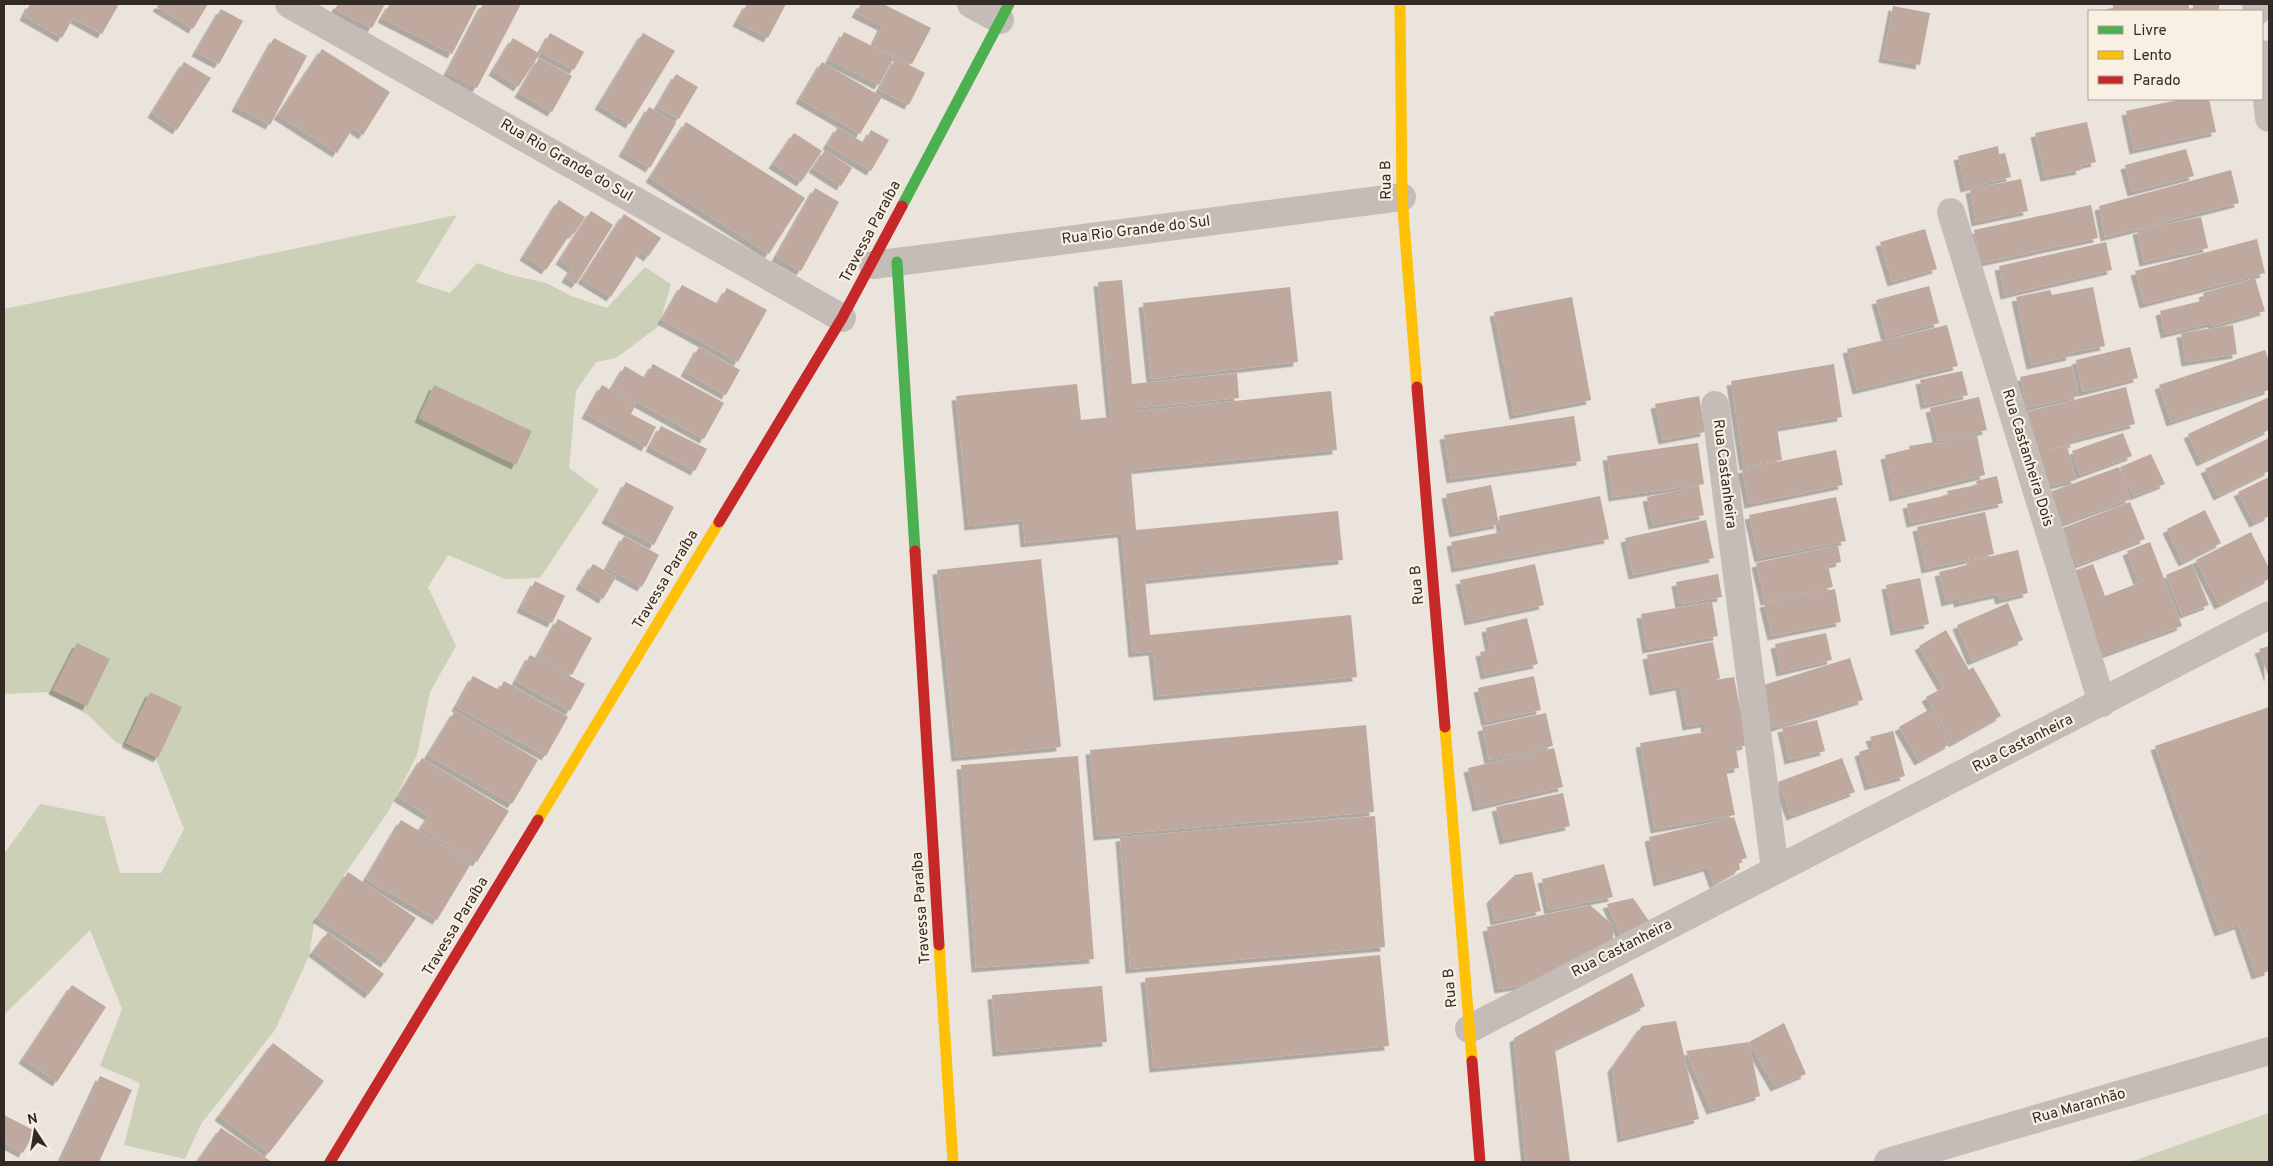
<svg xmlns="http://www.w3.org/2000/svg" width="2273" height="1166" font-family="Overpass,sans-serif">
<defs>
<filter id="shadow"><feDropShadow dx="-4.5" dy="4.5" stdDeviation="0" flood-color="#0004"/></filter>
</defs>
<rect width="100%" height="100%" fill="#ebe4dc"/>
<path fill="#ccd0b6" d="M 457,215 L 416,282 L 450,293 L 477,263 L 511,275 L 546,283 L 571,296 L 607,308 L 645,267 L 671,284 L 659,326 L 616,358 L 596,362 L 576,391 L 569,468 L 599,490 L 540,578 L 505,579 L 448,555 L 428,587 L 456,646 L 430,692 L 417,755 L 388,812 L 315,917 L 309,956 L 275,1030 L 201,1124 L 185,1159 L 124,1145 L 140,1083 L 100,1066 L 122,1009 L 90,930 L 4,1015 L 4,854 L 40,804 L 105,817 L 120,873 L 161,873 L 184,829 L 157,761 L 116,742 L 88,715 L 46,692 L 4,694 L 4,309 Z
M 2269,1113 L 2269,1162 L 2130,1162 Z"/>
<path fill="#bfa89d" filter="url(#shadow)" d="M 30,4 L 119,4 L 102,34 L 73,18 L 62,38 L 24,16 Z
M 159,4 L 208,4 L 193,29 L 157,7 Z
M 338,4 L 385,4 L 372,28 L 335,9 Z
M 390,4 L 478,4 L 452,54 L 382,18 Z
M 483,4 L 521,4 L 477,88 L 447,73 Z
M 747,4 L 786,4 L 768,38 L 737,22 Z
M 861,4 L 883,4 L 931,28 L 912,64 L 873,45 L 882,26 L 856,13 Z
M 2113,4 L 2189,4 L 2189,10 L 2113,11 Z
M 2193,4 L 2219,4 L 2219,11 L 2193,11 Z
M 1893,6 L 1930,13 L 1920,65 L 1883,58 Z
M 221,9 L 243,21 L 219,64 L 196,52 Z
M 844,32 L 894,57 L 879,85 L 829,60 Z
M 550,33 L 584,52 L 574,70 L 540,52 Z
M 643,33 L 675,51 L 630,124 L 599,105 Z
M 274,38 L 307,56 L 270,125 L 236,107 Z
M 513,38 L 540,54 L 518,87 L 493,71 Z
M 322,49 L 390,92 L 363,135 L 353,128 L 337,153 L 278,115 Z
M 539,58 L 572,76 L 552,112 L 519,93 Z
M 896,58 L 925,73 L 909,105 L 879,90 Z
M 184,62 L 211,78 L 177,130 L 152,113 Z
M 822,62 L 882,97 L 860,134 L 800,99 Z
M 676,74 L 698,87 L 679,119 L 657,107 Z
M 2182,99 L 2209,99 L 2216,132 L 2134,150 L 2126,111 Z
M 649,107 L 676,123 L 650,168 L 623,152 Z
M 686,122 L 805,198 L 769,254 L 650,178 Z
M 2087,122 L 2096,162 L 2080,166 L 2081,170 L 2045,177 L 2035,133 Z
M 838,127 L 864,143 L 871,130 L 889,140 L 871,171 L 827,145 Z
M 794,133 L 822,151 L 801,182 L 773,164 Z
M 1998,146 L 1999,154 L 2005,153 L 2011,177 L 1965,188 L 1958,156 Z
M 2186,149 L 2194,176 L 2132,192 L 2125,165 Z
M 825,150 L 852,168 L 841,186 L 813,168 Z
M 2231,170 L 2239,203 L 2105,237 L 2099,206 Z
M 2021,179 L 2028,211 L 1976,222 L 1970,189 Z
M 815,188 L 839,202 L 801,271 L 776,257 Z
M 559,200 L 585,217 L 574,234 L 571,233 L 546,270 L 524,256 Z
M 2091,205 L 2098,238 L 1981,263 L 1974,230 Z
M 591,211 L 613,225 L 576,284 L 566,278 L 572,268 L 560,260 Z
M 624,214 L 661,238 L 648,257 L 640,251 L 611,297 L 582,279 Z
M 2201,217 L 2208,248 L 2144,262 L 2137,230 Z
M 1925,229 L 1937,269 L 1892,282 L 1880,242 Z
M 2257,239 L 2265,273 L 2144,304 L 2135,271 Z
M 2106,242 L 2112,270 L 2005,295 L 1999,266 Z
M 2255,278 L 2265,311 L 2213,326 L 2212,323 L 2165,334 L 2160,311 L 2205,300 L 2203,293 Z
M 1122,280 L 1132,384 L 1237,373 L 1239,398 L 1138,408 L 1138,411 L 1331,391 L 1337,450 L 1131,470 L 1136,530 L 1338,511 L 1343,560 L 1145,580 L 1150,635 L 1351,615 L 1357,677 L 1158,696 L 1153,651 L 1133,653 L 1122,533 L 1025,543 L 1023,520 L 969,526 L 956,396 L 1077,384 L 1081,420 L 1111,417 L 1098,282 Z
M 682,285 L 718,304 L 727,288 L 767,310 L 738,362 L 662,320 Z
M 1929,286 L 1939,323 L 1886,337 L 1876,300 Z
M 1290,287 L 1298,362 L 1151,379 L 1143,303 Z
M 2093,287 L 2105,346 L 2070,353 L 2071,356 L 2031,365 L 2016,297 L 2050,290 L 2052,295 Z
M 1572,297 L 1591,400 L 1514,415 L 1494,312 Z
M 1947,325 L 1958,366 L 1857,390 L 1847,349 Z
M 2233,325 L 2237,354 L 2186,362 L 2181,333 Z
M 699,347 L 740,370 L 726,395 L 685,372 Z
M 2130,347 L 2138,378 L 2083,392 L 2076,360 Z
M 2265,350 L 2269,361 L 2269,390 L 2171,422 L 2159,385 Z
M 653,364 L 724,403 L 704,439 L 612,388 L 625,366 L 645,378 Z
M 1834,364 L 1842,417 L 1777,428 L 1782,460 L 1744,466 L 1731,381 Z
M 2072,366 L 2079,396 L 2027,408 L 2020,377 Z
M 1962,371 L 1968,395 L 1925,405 L 1920,380 Z
M 434,385 L 532,431 L 516,465 L 419,418 Z
M 602,385 L 636,404 L 631,414 L 656,427 L 646,447 L 586,414 Z
M 2126,387 L 2135,424 L 2074,440 L 2075,443 L 2044,451 L 2067,446 L 2076,480 L 2046,487 L 2026,412 Z
M 1699,396 L 1705,432 L 1663,440 L 1655,404 Z
M 1979,397 L 1987,430 L 1938,441 L 1930,408 Z
M 2269,397 L 2269,430 L 2201,462 L 2188,434 Z
M 1574,416 L 1581,461 L 1451,479 L 1444,435 Z
M 661,426 L 707,449 L 695,471 L 650,447 Z
M 2123,433 L 2132,456 L 2080,475 L 2072,451 Z
M 1977,435 L 1985,475 L 1894,497 L 1885,455 L 1910,449 L 1909,446 L 1934,442 L 1935,444 Z
M 2269,438 L 2269,471 L 2218,496 L 2205,469 Z
M 1698,443 L 1704,484 L 1613,497 L 1607,456 Z
M 1836,450 L 1843,485 L 1749,504 L 1742,469 Z
M 2151,454 L 2165,484 L 2134,496 L 2120,467 Z
M 2119,467 L 2131,499 L 2059,525 L 2047,493 Z
M 1997,476 L 2003,503 L 1911,523 L 1907,504 L 1948,495 L 1947,491 L 1977,485 L 1976,481 Z
M 2269,477 L 2269,516 L 2254,523 L 2238,492 Z
M 626,482 L 674,507 L 654,545 L 606,519 Z
M 1491,485 L 1499,524 L 1454,533 L 1446,494 Z
M 1699,486 L 1704,515 L 1653,525 L 1647,497 Z
M 1600,496 L 1609,539 L 1456,568 L 1451,542 L 1502,532 L 1499,516 Z
M 1836,497 L 1846,541 L 1759,558 L 1749,515 Z
M 2130,502 L 2145,539 L 2077,565 L 2063,528 Z
M 2205,510 L 2221,543 L 2183,562 L 2167,529 Z
M 1985,512 L 1994,554 L 1926,569 L 1917,527 Z
M 1706,520 L 1714,558 L 1633,575 L 1625,538 Z
M 2251,532 L 2269,568 L 2269,579 L 2219,605 L 2196,560 Z
M 624,536 L 659,555 L 642,587 L 607,568 Z
M 2150,542 L 2182,626 L 2098,657 L 2066,574 L 2093,564 L 2105,596 L 2139,583 L 2127,551 Z
M 1838,545 L 1841,562 L 1828,565 L 1833,587 L 1765,601 L 1756,563 Z
M 2018,550 L 2028,593 L 2000,600 L 1998,594 L 1958,603 L 1958,599 L 1946,602 L 1939,572 L 1967,565 L 1966,562 Z
M 1041,559 L 1061,747 L 956,757 L 937,570 Z
M 593,564 L 616,577 L 603,599 L 580,585 Z
M 1535,564 L 1544,605 L 1469,621 L 1460,580 Z
M 2192,564 L 2209,605 L 2182,615 L 2166,575 Z
M 1718,574 L 1722,597 L 1680,604 L 1676,582 Z
M 1920,578 L 1929,624 L 1895,631 L 1886,585 Z
M 535,581 L 565,596 L 552,623 L 521,608 Z
M 1835,589 L 1841,622 L 1772,636 L 1764,603 Z
M 1712,602 L 1718,636 L 1647,649 L 1641,614 Z
M 2008,603 L 2023,640 L 1972,661 L 1957,625 Z
M 1527,618 L 1538,664 L 1485,675 L 1480,652 L 1490,650 L 1486,628 Z
M 558,619 L 592,638 L 572,675 L 538,656 Z
M 1946,630 L 1969,670 L 1973,667 L 2001,716 L 1953,743 L 1926,697 L 1943,688 L 1919,646 Z
M 1826,633 L 1832,660 L 1781,672 L 1775,644 Z
M 1713,642 L 1720,678 L 1715,680 L 1734,677 L 1747,745 L 1736,748 L 1739,768 L 1726,770 L 1735,815 L 1655,829 L 1640,743 L 1706,732 L 1705,723 L 1687,726 L 1680,686 L 1654,691 L 1647,655 Z
M 77,643 L 110,659 L 87,706 L 53,690 Z
M 2269,646 L 2269,678 L 2259,649 Z
M 530,655 L 585,684 L 570,711 L 516,681 Z
M 1850,658 L 1863,700 L 1773,728 L 1760,686 Z
M 473,676 L 499,690 L 504,681 L 568,717 L 546,756 L 456,707 Z
M 1534,676 L 1541,710 L 1486,722 L 1478,688 Z
M 150,692 L 182,707 L 158,758 L 126,743 Z
M 2269,707 L 2269,971 L 2256,975 L 2239,925 L 2219,932 L 2155,746 Z
M 1930,709 L 1950,744 L 1919,761 L 1899,727 Z
M 455,711 L 538,760 L 512,804 L 428,755 Z
M 1546,713 L 1553,746 L 1489,760 L 1482,727 Z
M 1817,720 L 1825,751 L 1789,760 L 1782,728 Z
M 1366,725 L 1374,812 L 1098,836 L 1090,750 Z
M 1893,731 L 1905,776 L 1869,786 L 1859,752 L 1874,747 L 1870,737 Z
M 1554,748 L 1563,787 L 1477,807 L 1468,768 Z
M 1078,756 L 1094,959 L 976,968 L 961,765 Z
M 422,758 L 509,811 L 477,862 L 421,828 L 429,816 L 398,797 Z
M 1842,758 L 1855,792 L 1791,816 L 1778,782 Z
M 1563,793 L 1570,826 L 1504,840 L 1496,807 Z
M 1375,816 L 1385,947 L 1130,969 L 1120,837 Z
M 1734,817 L 1747,858 L 1738,860 L 1740,869 L 1714,884 L 1708,867 L 1658,882 L 1649,837 Z
M 401,820 L 472,862 L 437,920 L 366,879 Z
M 1604,864 L 1613,897 L 1549,910 L 1542,879 Z
M 348,872 L 416,918 L 385,963 L 317,918 Z
M 1532,872 L 1541,911 L 1495,921 L 1491,899 L 1515,875 Z
M 1633,898 L 1649,921 L 1621,935 L 1607,904 Z
M 1590,905 L 1613,925 L 1613,940 L 1576,957 L 1531,984 L 1499,989 L 1487,927 Z
M 328,932 L 384,974 L 369,994 L 313,952 Z
M 1380,955 L 1389,1046 L 1154,1068 L 1145,978 Z
M 1632,973 L 1645,1006 L 1555,1049 L 1570,1162 L 1526,1162 L 1514,1038 Z
M 72,985 L 106,1007 L 57,1082 L 23,1059 Z
M 1102,986 L 1107,1042 L 997,1052 L 992,995 Z
M 1676,1021 L 1699,1119 L 1622,1138 L 1612,1068 L 1642,1026 Z
M 1784,1023 L 1806,1074 L 1775,1087 L 1749,1042 Z
M 1749,1042 L 1760,1096 L 1711,1110 L 1686,1051 Z
M 273,1043 L 324,1081 L 269,1153 L 219,1116 Z
M 100,1076 L 132,1090 L 99,1162 L 60,1162 Z
M 4,1115 L 35,1131 L 23,1153 L 4,1143 Z
M 221,1128 L 272,1162 L 197,1162 Z"/>
<g fill="none" stroke-linecap="round" stroke-linejoin="round">
<path stroke="#c4bcb6" stroke-width="28" d="M 289,4 L 842,318
M 971,4 L 1000,20
M 2256,4 L 2257,11
M 2262,54 L 2269,118
M 1951,212 L 2102,703
M 873,265 L 1402,197
M 1715,405 L 1775,870
M 1469,1029 L 2269,615
M 1888,1162 L 2269,1051"/>
<path stroke="#4caf50" stroke-width="11" d="M 902,206 L 1009,4
M 897,262 L 915,551"/>
<path stroke="#ffc107" stroke-width="11" d="M 1400,4 L 1402,197 L 1417,387
M 1445,727 L 1472,1061
M 538,820 L 719,522
M 939,945 L 953,1162"/>
<path stroke="#c62828" stroke-width="11" d="M 1417,387 L 1445,727
M 719,522 L 842,318 L 902,206
M 915,551 L 939,945
M 1472,1061 L 1480,1162
M 330,1162 L 538,820"/>
</g>
<g text-anchor="middle" dominant-baseline="central" stroke-width="4.5" stroke-linejoin="round" paint-order="stroke">
<g font-size="15" fill="#332a25" stroke="#f9efe2">
<text transform="translate(566 161) rotate(30)">Rua Rio Grande do Sul</text>
<text transform="translate(1387 180) rotate(-91)">Rua B</text>
<text transform="translate(1136 231) rotate(-7)">Rua Rio Grande do Sul</text>
<text transform="translate(871 232) rotate(-62)">Travessa Paraíba</text>
<text transform="translate(2027 458) rotate(73)">Rua Castanheira Dois</text>
<text transform="translate(1724 474) rotate(83)">Rua Castanheira</text>
<text transform="translate(666 580) rotate(-59)">Travessa Paraíba</text>
<text transform="translate(1418 585) rotate(-95)">Rua B</text>
<text transform="translate(2023 744) rotate(-27)">Rua Castanheira</text>
<text transform="translate(922 908) rotate(-94)">Travessa Paraíba</text>
<text transform="translate(456 927) rotate(-59)">Travessa Paraíba</text>
<text transform="translate(1622 949) rotate(-27)">Rua Castanheira</text>
<text transform="translate(1451 988) rotate(-95)">Rua B</text>
<text transform="translate(2079 1107) rotate(-16)">Rua Maranhão</text>
</g>
</g>
<rect width="2273" height="1166" fill="none" stroke="#332a25" stroke-width="10"/>
<rect x="2088" y="10" width="175" height="90" fill="#f9efe2" stroke="#aaa096"/>
<rect x="2098" y="26" width="25" height="8" fill="#4caf50" stroke="#aaa096"/>
<text x="2133" y="35" font-size="15" fill="#332a25">Livre</text>
<rect x="2098" y="51" width="25" height="8" fill="#ffc107" stroke="#aaa096"/>
<text x="2133" y="60" font-size="15" fill="#332a25">Lento</text>
<rect x="2098" y="76" width="25" height="8" fill="#c62828" stroke="#aaa096"/>
<text x="2133" y="85" font-size="15" fill="#332a25">Parado</text>
<g transform="translate(35 1131) rotate(348)" stroke="#f9efe2" stroke-width="4" paint-order="stroke">
<path d="M0-4L9 19L0 12L-9 19Z" fill="#332a25"/>
<text y="-8" font-size="14" font-weight="bold" text-anchor="middle" fill="#332a25">N</text>
</g>
</svg>
